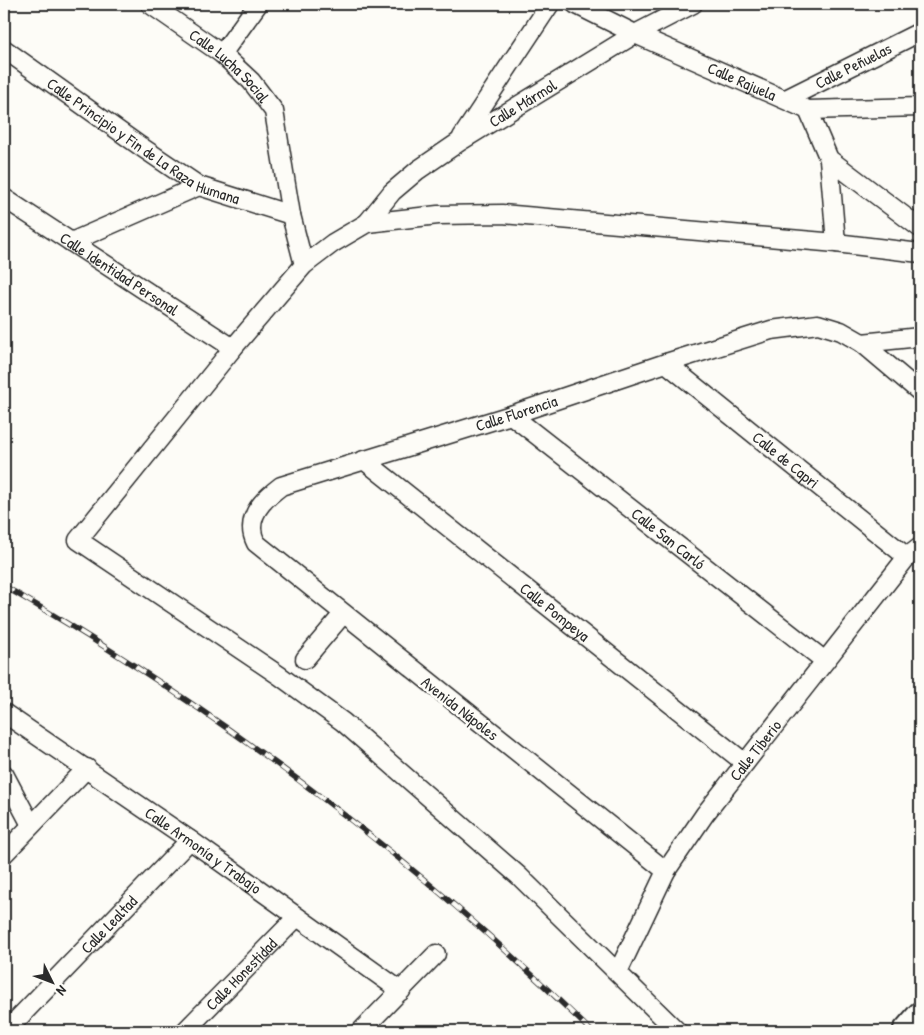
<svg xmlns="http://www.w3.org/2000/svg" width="924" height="1035" font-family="'Patrick Hand',sans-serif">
<rect width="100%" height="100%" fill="#fdfcf7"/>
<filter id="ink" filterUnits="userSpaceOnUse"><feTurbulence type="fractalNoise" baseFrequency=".02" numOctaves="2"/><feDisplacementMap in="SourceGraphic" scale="10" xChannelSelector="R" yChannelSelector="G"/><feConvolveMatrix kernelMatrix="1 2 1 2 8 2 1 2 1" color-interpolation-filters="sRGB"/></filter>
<g filter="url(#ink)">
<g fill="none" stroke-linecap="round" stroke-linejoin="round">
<g stroke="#2b2b2b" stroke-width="21">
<g id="street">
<path id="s1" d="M 150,4 L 222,54 L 251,81 L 274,111 L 291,215 L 304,265"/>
<path id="s2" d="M 575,4 L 635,34 L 808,110 L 920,107"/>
<path id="s3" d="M 4,49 L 140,146 L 199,186 L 291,215"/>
<path d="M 222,54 L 258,4"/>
<path id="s4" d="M 786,99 L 920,32"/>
<path d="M 808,110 L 829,159 L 920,228"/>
<path d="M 462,137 L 550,4"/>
<path d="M 829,159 L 836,243"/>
<path id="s5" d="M 4,198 L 233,348"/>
<path id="s6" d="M 367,223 L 392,192 L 418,170 L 459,142 L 635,34 L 693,4"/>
<path d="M 71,242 L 199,186"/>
<path d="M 862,343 L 920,337"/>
<path id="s7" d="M 666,363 L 907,557"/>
<path id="s8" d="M 511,415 L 825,661"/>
<path id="s9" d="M 364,460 L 745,763"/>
<path d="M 305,659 L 343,614"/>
<path id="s10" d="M 4,713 L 190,840 L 401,991"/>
<path d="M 4,774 L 31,825"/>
<path d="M 4,854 L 87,768"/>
<path id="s11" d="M 666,871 L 256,543 C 254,539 252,533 252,528 C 252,509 268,496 281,486 L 511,415 L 666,363 L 771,330 L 818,324 L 841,331 L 862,343 L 920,392"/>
<path id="s12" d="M 618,972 L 666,871 L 705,814 L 907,557 L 920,547"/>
<path id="s13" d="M 6,1031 L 190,840"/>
<path id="s14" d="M 185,1031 L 297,917"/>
<path d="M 361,1031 L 436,954"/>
<path d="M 677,1031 L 519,876 L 343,722 L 280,676 L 78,540 L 233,348 L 304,265 L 333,243 L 367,223 L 438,215 L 502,214 L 836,243 L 920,253"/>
</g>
</g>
<g stroke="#2b2b2b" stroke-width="29">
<path id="secondary" d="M 906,1031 L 920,1015"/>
</g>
<use href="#street" stroke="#fdfcf7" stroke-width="18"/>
<use href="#secondary" stroke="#fdfcf7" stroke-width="25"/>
<g stroke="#2b2b2b" stroke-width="5.5">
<path id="rail" d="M 4,586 C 217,709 416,859 591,1031"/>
</g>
<use href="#rail" stroke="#fdfcf7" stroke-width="4" stroke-dasharray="11" stroke-linecap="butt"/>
</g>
</g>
<g text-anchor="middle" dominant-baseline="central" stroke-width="5" stroke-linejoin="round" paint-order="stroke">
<g font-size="16" fill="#2b2b2b" stroke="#fdfcf7">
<text stroke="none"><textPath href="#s4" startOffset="75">Calle Peñuelas</textPath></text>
<text stroke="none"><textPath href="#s1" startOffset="101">Calle Lucha Social</textPath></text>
<text stroke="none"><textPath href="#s2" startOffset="184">Calle Rajuela</textPath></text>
<text stroke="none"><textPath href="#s6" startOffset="198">Calle Mármol</textPath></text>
<text stroke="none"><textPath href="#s3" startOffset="168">Calle Principio y Fin de La Raza Humana</textPath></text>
<text stroke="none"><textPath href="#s5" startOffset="138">Calle Identidad Personal</textPath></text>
<text stroke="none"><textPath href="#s11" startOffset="840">Calle Florencia</textPath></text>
<text stroke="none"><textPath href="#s7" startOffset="154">Calle de Capri</textPath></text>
<text stroke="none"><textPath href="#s8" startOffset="200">Calle San Carló</textPath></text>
<text stroke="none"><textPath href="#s9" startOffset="244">Calle Pompeya</textPath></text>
<text transform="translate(460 708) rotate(38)">Avenida Nápoles</text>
<text stroke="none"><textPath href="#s12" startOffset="262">Calle Tiberio</textPath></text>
<text stroke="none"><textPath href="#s10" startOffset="242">Calle Armonía y Trabajo</textPath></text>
<text stroke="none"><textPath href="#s13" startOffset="148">Calle Lealtad</textPath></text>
<text stroke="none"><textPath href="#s14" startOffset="80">Calle Honestidad</textPath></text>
</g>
</g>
<rect width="924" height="1035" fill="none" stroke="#fdfcf7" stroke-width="20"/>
<rect x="10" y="10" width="904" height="1015" fill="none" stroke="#2b2b2b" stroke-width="2" filter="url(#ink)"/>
<g transform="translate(52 982) rotate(132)" stroke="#fdfcf7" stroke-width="4" paint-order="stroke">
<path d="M0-4L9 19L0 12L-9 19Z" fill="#2b2b2b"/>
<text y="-8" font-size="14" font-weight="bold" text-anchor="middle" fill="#2b2b2b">N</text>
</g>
</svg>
